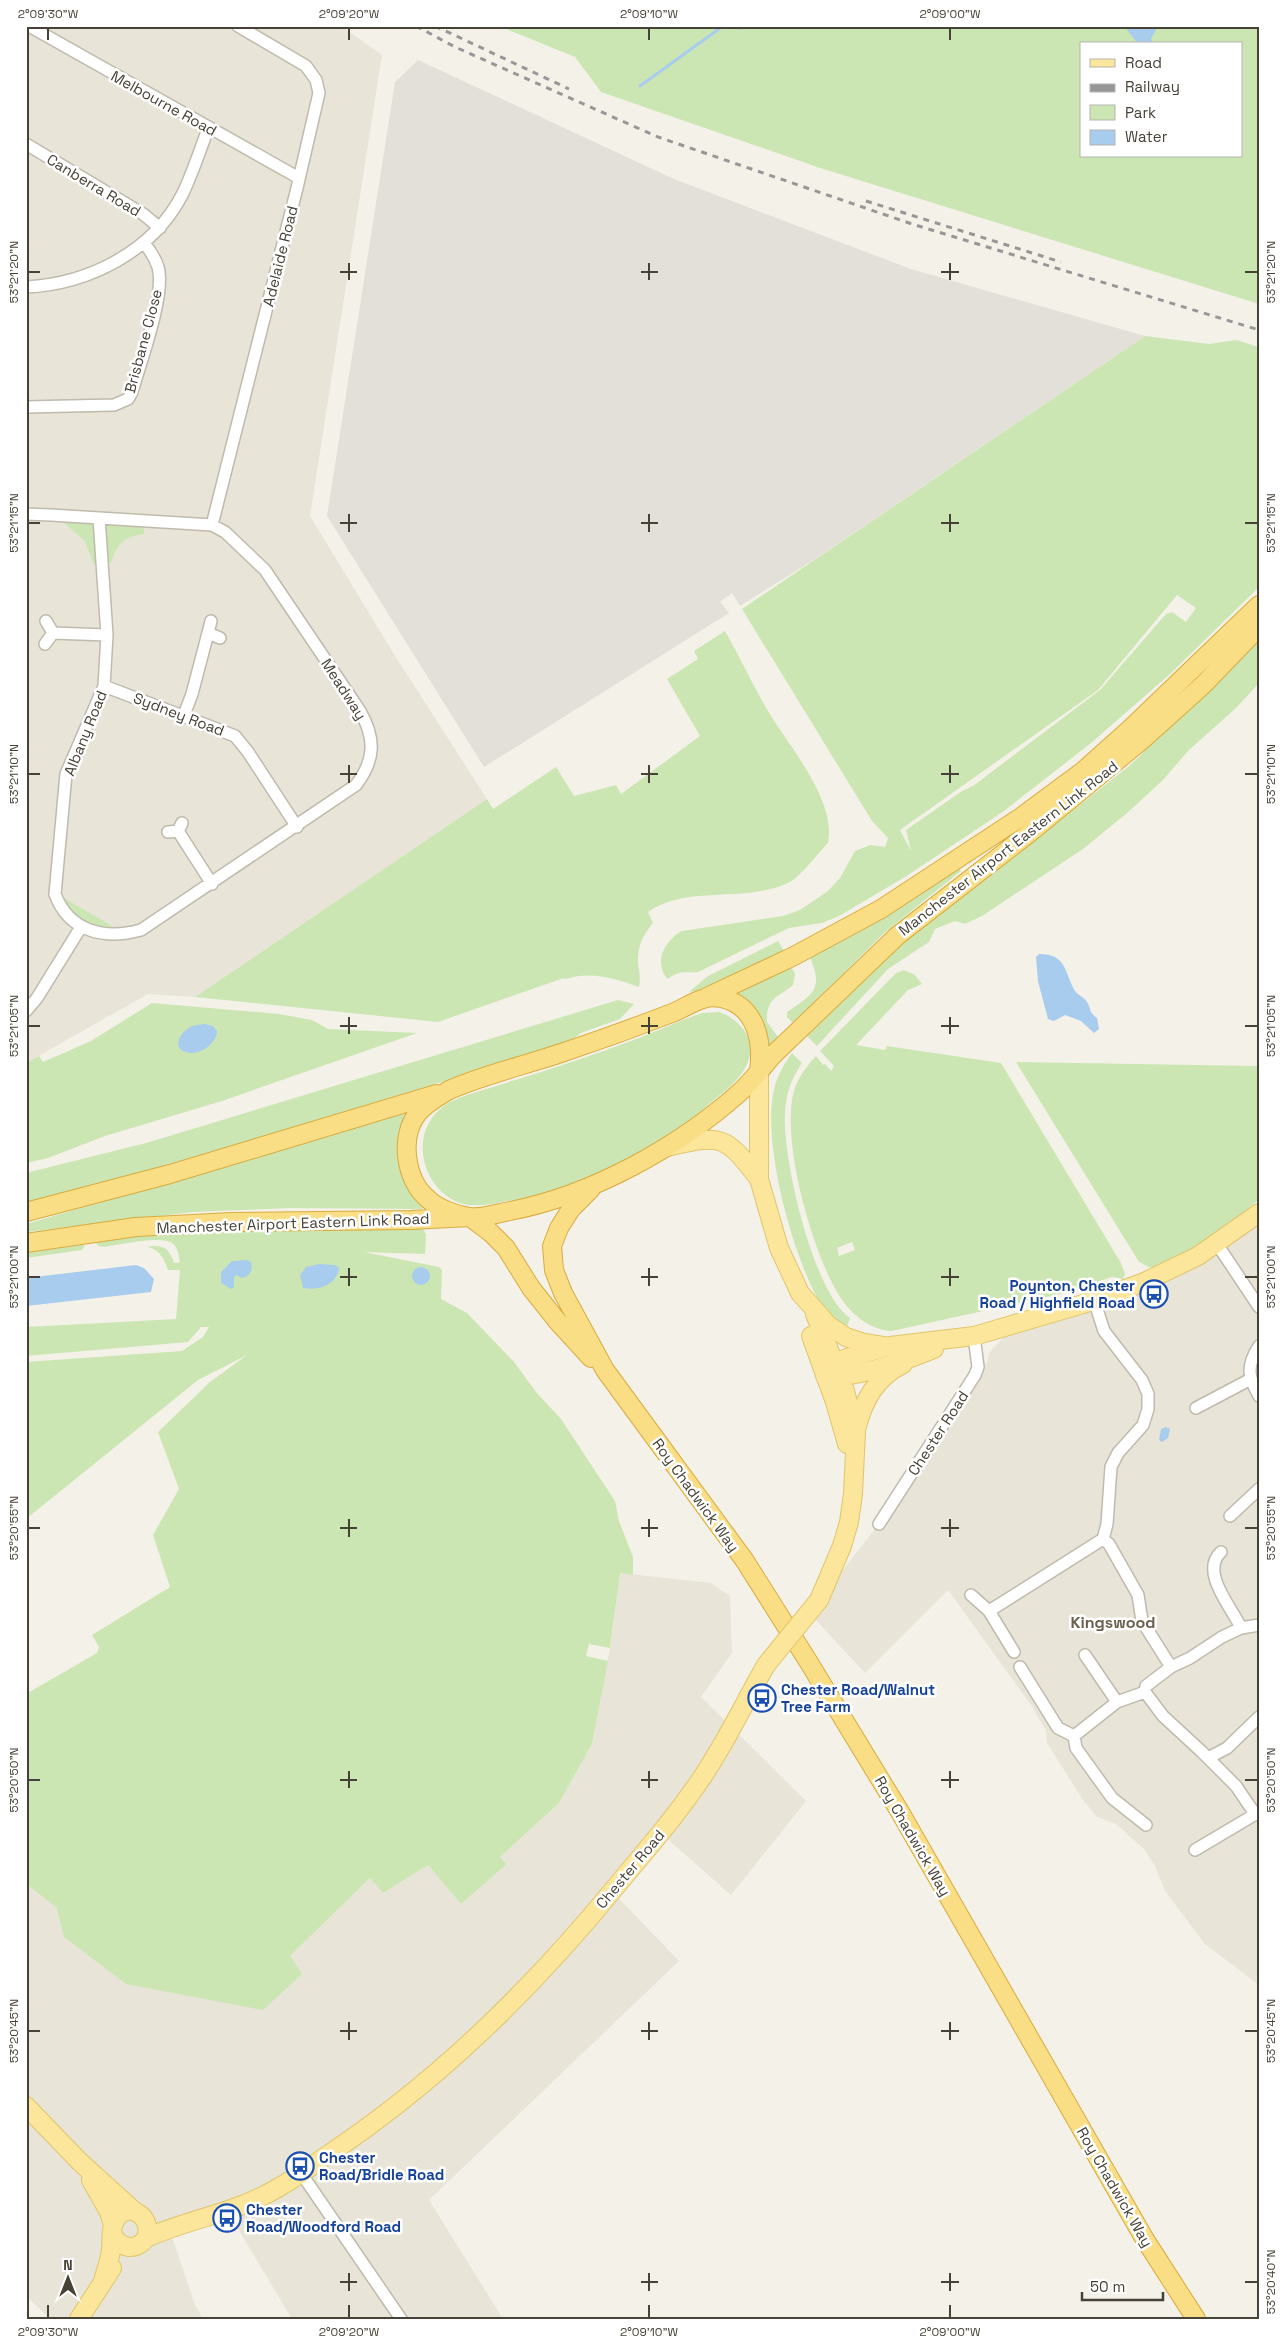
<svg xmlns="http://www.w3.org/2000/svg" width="1285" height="2345" font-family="'Space Grotesk',sans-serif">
<rect width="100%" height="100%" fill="#f4f1e9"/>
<path fill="#e8e4d7" d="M 26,26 L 341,26 L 382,55 L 310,516 L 397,659 L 487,799 L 195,997 L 148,994 L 26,1063 Z
M 1259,1213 L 1259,1985 L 1205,1944 L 1165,1891 L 1155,1866 L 1144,1849 L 1116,1824 L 1097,1817 L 1083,1800 L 1047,1743 L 1046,1730 L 1031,1705 L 948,1590 L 865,1673 L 813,1617 L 819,1600 L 879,1524 L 980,1374 L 988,1360 L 989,1353 L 1016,1324 L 1120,1290 Z
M 620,1573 L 711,1583 L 730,1596 L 732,1653 L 701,1697 L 806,1801 L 731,1895 L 654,1827 L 605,1884 L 679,1961 L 429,2200 L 503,2319 L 292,2319 L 228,2212 L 169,2228 L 195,2305 L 203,2319 L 50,2319 L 26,2296 L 26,1884 L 56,1907 L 64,1937 L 290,1956 L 370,1878 L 383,1893 L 428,1865 L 461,1904 L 507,1864 L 500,1857 L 559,1803 L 592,1744 L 611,1643 Z"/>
<path fill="#e3e0da" d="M 418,60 L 674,179 L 911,269 L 1145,336 L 815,559 L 740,606 L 732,593 L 720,602 L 729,613 L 484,767 L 327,516 L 395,82 Z"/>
<path fill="#cce6b3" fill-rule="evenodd" d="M 499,26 L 1259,26 L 1259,304 L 820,168 L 601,92 L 575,57 ZM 1081,44 L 1241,44 L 1241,156 L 1081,156 Z
M 1145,336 L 1209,344 L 1236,340 L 1259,347 L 1259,587 L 1169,675 L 1091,743 L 1004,811 L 905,877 L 839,916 L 822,923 L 789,928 L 698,972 C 685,973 679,970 668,979 C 652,963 666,939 682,931 L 783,916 L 800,910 L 828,891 L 840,878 L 855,851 L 870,845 L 885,847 L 888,838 L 872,821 L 742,609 ZM 1177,595 L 1196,608 L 1186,622 L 1172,612 L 1166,614 L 1100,690 L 973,786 L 962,791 L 906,830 L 911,851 L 900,830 L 1098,690 Z
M 64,516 L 143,521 L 144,534 C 123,537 118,543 111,563 L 94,565 L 85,541 L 64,523 Z
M 725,631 C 739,656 751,681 765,706 C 786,743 837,799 828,843 C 818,853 801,876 790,882 C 745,904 687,884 648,912 L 653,923 C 643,935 637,947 638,963 C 639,971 641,978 639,987 C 613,978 592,971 565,979 L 564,978 L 438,1022 L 195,997 L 487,799 L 493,809 L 556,767 L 574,796 L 616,785 L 621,794 L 700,736 L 667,679 L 698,659 L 694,651 Z
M 1259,637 L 1259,683 L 1236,708 L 1189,750 L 1163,780 L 1127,813 L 1083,849 L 982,916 L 965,924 L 955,921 L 935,929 L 929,942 L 888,969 L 817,1046 L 807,1036 L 877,965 L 908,939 L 1128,767 L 1142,754 L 1154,737 Z
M 958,866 L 961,871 L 884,933 L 793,1023 L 787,1017 L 787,1012 C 814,994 824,989 809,955 Z
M 64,898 L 112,926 L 116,934 L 93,932 L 59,903 Z
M 778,941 L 784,951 L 700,991 L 689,992 L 708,976 Z
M 790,964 L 795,974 L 793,985 C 778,998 766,997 767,1022 L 778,1037 L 769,1047 L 762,1022 L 728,994 Z
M 904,970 L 915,975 L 922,984 L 908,990 L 856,1045 L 885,1050 L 887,1046 L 1001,1063 L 1121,1263 L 1125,1274 L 1123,1279 L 1112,1277 L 1060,1294 L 892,1331 C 870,1330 852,1315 840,1297 C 813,1255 780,1140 794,1091 C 798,1077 807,1066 816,1056 L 823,1065 L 825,1064 L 831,1071 L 834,1066 L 820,1051 L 896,973 ZM 852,1242 L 855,1250 L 839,1256 L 837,1248 Z
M 618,1000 L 634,1004 L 620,1019 L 581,1033 L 566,1044 L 228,1147 L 26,1205 L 26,1173 L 146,1143 Z
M 152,1003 L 279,1014 L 312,1020 L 328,1029 L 417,1033 L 222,1101 L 105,1136 L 48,1158 L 26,1163 L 26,1063 L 39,1056 L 43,1062 L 91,1041 Z
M 719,1012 C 743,1020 759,1044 745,1068 C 738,1081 726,1090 715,1099 C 657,1151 583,1189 507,1201 C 493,1204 478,1207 463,1204 C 425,1193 408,1140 438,1111 C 448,1101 459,1098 473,1093 C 529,1076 584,1059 639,1038 C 660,1030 681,1020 702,1013 Z
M 792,1053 L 802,1063 C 791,1079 786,1094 785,1113 C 782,1157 813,1293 850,1318 L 845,1332 C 839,1326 830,1320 826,1313 C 795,1267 761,1144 774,1090 C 777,1076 784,1064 792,1053 Z
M 1016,1062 L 1259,1066 L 1259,1199 C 1244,1214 1168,1270 1149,1267 C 1146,1266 1142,1263 1139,1262 Z
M 404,1114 L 406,1115 L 400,1134 L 415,1198 L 425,1207 L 422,1209 L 290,1208 L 193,1212 L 26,1232 L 26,1224 Z
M 422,1228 L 426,1234 L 425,1254 L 364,1252 L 439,1267 L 442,1270 L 441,1299 L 467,1313 L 514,1362 L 536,1392 L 561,1419 L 615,1501 L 619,1521 L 633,1557 L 633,1575 L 620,1573 L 610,1648 L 589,1644 L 586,1656 L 608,1661 L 592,1744 L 559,1803 L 500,1857 L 507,1864 L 461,1904 L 428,1865 L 383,1893 L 370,1878 L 290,1956 L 302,1974 L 263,2010 L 126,1984 L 64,1937 L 56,1907 L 26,1884 L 26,1694 L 97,1653 L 99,1647 L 92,1635 L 170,1587 L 153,1535 L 179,1489 L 158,1432 L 210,1382 L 247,1355 L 198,1380 L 26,1519 L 26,1362 L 182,1351 L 203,1337 L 209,1327 L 201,1327 L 188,1342 L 26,1356 L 26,1327 L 176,1319 L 180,1270 L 168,1270 C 165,1260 159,1248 146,1247 C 162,1244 169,1247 174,1263 L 178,1263 L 180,1261 C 178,1254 178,1247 172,1243 C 161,1235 118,1245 104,1247 L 98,1246 L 95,1241 L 162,1232 Z
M 81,1245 L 85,1246 L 82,1250 L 26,1258 L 26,1253 Z"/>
<path fill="#a7ccee" d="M 1124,26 L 1158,26 L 1151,39 L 1153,44 L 1138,44 Z
M 1039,954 C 1067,954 1064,972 1075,991 C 1078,995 1084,997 1087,1002 C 1092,1010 1088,1011 1097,1018 L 1099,1029 L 1094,1033 L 1081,1021 L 1065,1015 L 1054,1021 L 1048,1019 L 1038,981 L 1036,957 Z
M 205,1024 L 213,1026 L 217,1031 C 217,1044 198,1057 185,1052 C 170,1046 183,1029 193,1026 C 196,1025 201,1024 205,1024 Z
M 247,1260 L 251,1262 C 253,1269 251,1276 242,1278 L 236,1275 L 234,1277 L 234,1287 L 231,1289 L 221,1283 L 221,1272 L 232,1261 Z
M 319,1264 L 335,1265 L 339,1268 C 337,1285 318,1291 303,1288 L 300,1275 L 306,1267 Z
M 136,1265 L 144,1268 L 154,1279 L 151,1292 L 26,1306 L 26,1278 Z
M412 1276a9 9 0 1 1 18 0a9 9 0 1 1-18 0Z
M 1166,1427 L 1170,1429 L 1168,1438 L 1162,1442 L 1159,1440 L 1161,1429 Z"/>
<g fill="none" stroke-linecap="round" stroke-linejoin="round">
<path stroke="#a7ccee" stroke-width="3" d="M 729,26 L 740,28 L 756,26
M 640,86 L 723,26"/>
<g stroke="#bfbaac" stroke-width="14">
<path id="minor" d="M 29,26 L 299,178
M 26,144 L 143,214 L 160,228
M 26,287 C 89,284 154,251 183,193 C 193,172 200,150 208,129
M 26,407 L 114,405 L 128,399 L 132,392 C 140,363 166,294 158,267 C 155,258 150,250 144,243
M 26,514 L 51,515 L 212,525 L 225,532 L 265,570 L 360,711 C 376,739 375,760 356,785 L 141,930 C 105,940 69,932 55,894 L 66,774 L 104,686 L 107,635 L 99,518
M 212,525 L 297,188 L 319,93 L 316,80 L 306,66 L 238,26
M 46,621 L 53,633 L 107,635
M 208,633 L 211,621
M 45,644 L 53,633
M 104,686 L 235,736 L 248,752 L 297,827
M 184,715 L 192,694 L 208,633 L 220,638
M 178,831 L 212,884
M 168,832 L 178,831 L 182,823
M 26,1011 L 37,998 L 81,927
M 1217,1244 L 1259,1307
M 1094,1300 L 1104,1331 L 1142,1380 L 1148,1394 L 1148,1409 L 1143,1425 L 1118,1453 L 1111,1467 L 1107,1524 L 1103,1539 L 1109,1544 L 1138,1595 L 1142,1621 L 1171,1667
M 1259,1346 C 1246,1366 1248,1377 1259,1396
M 1196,1408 L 1249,1380
M 1230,1516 L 1259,1489
M 879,1524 L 975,1375 L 978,1367 L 974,1336
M 1221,1552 C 1199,1572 1233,1609 1241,1628
M 971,1595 L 989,1611
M 1014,1652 L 989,1611 L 1103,1539
M 1085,1655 L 1117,1702
M 1020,1667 L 1058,1728 L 1074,1736 L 1117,1702 L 1145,1692
M 1145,1692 L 1163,1716 L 1202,1752 L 1236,1786 L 1255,1814
M 1145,1692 L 1146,1686 L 1171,1667 L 1190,1658 L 1222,1637 L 1241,1628 L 1259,1625
M 1074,1736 L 1076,1748 L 1112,1798 L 1146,1825
M 1208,1758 L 1227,1748 L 1259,1717
M 1195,1850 L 1259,1812
M 301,2173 L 401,2319"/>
</g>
<g stroke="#e0c56b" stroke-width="20">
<path id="primary" d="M 759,1071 L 759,1179 L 779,1248 L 800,1293 L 828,1325 L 846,1337 L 864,1343 L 883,1346
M 667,1147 C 722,1134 725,1135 759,1179
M 815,1314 L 845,1391 L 856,1432 L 853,1494 L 849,1522 L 842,1546 L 819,1600
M 811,1336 L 835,1402 L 847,1444
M 825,1376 L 834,1363 L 847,1358 L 890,1346 L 974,1336 L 1083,1304 L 1142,1283 L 1198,1256 L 1259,1213
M 829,1376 C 855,1379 909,1359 934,1349
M 856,1429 C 864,1400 875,1378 903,1364
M 26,2106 L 80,2162 L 134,2211
M 91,2180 L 109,2212 L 113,2225
M 146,2238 C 189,2219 235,2213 276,2189 C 292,2180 308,2169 323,2158 C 437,2083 532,1989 618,1884 C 642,1855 667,1827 689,1796 C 719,1756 741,1709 766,1665
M 104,2277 C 107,2268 110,2259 111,2250 C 112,2240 110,2227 116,2219 C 128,2200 154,2217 146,2238 C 136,2252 119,2249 112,2233
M 79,2319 L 112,2268"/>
</g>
<g stroke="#d8ab3e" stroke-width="20">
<path id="trunk" d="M 707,997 L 794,956 L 881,909 L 1021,817 L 1083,771 L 1130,729 L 1259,605
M 759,1071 C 763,1041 756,1005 721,998 C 702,994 688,1007 672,1013 C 636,1027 600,1040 564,1052 C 526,1065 486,1074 449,1090 C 438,1097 426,1103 418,1113 C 399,1136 405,1180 428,1199 C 437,1208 456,1215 469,1217 C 481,1219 498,1213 510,1211 C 592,1195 677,1148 739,1093 C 751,1082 762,1068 772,1056 L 897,936 L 1032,831 L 1142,740 L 1203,685 L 1259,627
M 591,1189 L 571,1209 L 559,1228 L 552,1246 L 554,1270 L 563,1293 L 605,1370 L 745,1561 L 808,1661 L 900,1812 L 1144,2238 L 1196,2319
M 26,1212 L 170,1174 L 436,1094
M 26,1243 L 136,1227 L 231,1222 L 411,1220 L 470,1217 L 491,1233 L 506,1248 L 531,1288 L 558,1322 L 591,1358"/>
</g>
<use href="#minor" stroke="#fff" stroke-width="11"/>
<use href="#primary" stroke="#fbe69b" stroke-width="18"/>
<use href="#trunk" stroke="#fade85" stroke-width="18"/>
<path stroke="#979797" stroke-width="3" stroke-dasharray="6 6" stroke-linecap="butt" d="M 416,26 L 455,47 L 658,137 L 912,224 L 1259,330
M 435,26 L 569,89
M 866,201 L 1061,262"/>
<g stroke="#e0c56b" stroke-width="20" stroke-linecap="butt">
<path id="primary-bridge" d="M 766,1665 L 819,1600"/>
</g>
<use href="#primary-bridge" stroke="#fbe69b" stroke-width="18"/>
</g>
<path fill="none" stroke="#474237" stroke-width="2" d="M 48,28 L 48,40M 349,28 L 349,40M 649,28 L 649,40M 950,28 L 950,40M 349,263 L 349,280M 649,263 L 649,280M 950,263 L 950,280M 28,272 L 40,272M 340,272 L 357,272M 641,272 L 658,272M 941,272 L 959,272M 1245,272 L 1258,272M 349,514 L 349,532M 649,514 L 649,532M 950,514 L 950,532M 28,523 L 40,523M 340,523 L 357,523M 641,523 L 658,523M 941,523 L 959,523M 1245,523 L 1258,523M 349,765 L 349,783M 649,765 L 649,783M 950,765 L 950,783M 28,774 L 40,774M 340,774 L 357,774M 641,774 L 658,774M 941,774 L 959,774M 1245,774 L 1258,774M 349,1017 L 349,1034M 649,1017 L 649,1034M 950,1017 L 950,1034M 28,1026 L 40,1026M 340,1026 L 357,1026M 641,1026 L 658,1026M 941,1026 L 959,1026M 1245,1026 L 1258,1026M 349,1268 L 349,1286M 649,1268 L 649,1286M 950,1268 L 950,1286M 28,1277 L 40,1277M 340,1277 L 357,1277M 641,1277 L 658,1277M 941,1277 L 959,1277M 1245,1277 L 1258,1277M 349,1519 L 349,1537M 649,1519 L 649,1537M 950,1519 L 950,1537M 28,1528 L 40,1528M 340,1528 L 357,1528M 641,1528 L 658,1528M 941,1528 L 959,1528M 1245,1528 L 1258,1528M 349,1771 L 349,1788M 649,1771 L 649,1788M 950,1771 L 950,1788M 28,1780 L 40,1780M 340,1780 L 357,1780M 641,1780 L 658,1780M 941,1780 L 959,1780M 1245,1780 L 1258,1780M 349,2022 L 349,2040M 649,2022 L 649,2040M 950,2022 L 950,2040M 28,2031 L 40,2031M 340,2031 L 357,2031M 641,2031 L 658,2031M 941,2031 L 959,2031M 1245,2031 L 1258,2031M 349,2273 L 349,2291M 649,2273 L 649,2291M 950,2273 L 950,2291M 340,2282 L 357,2282M 641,2282 L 658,2282M 941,2282 L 959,2282M 1245,2282 L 1258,2282M 48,2305 L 48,2318M 349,2305 L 349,2318M 649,2305 L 649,2318M 950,2305 L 950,2318"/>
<defs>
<g id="bus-ring" transform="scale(1.4375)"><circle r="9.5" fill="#fff" stroke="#1a4fb4" stroke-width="1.5"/><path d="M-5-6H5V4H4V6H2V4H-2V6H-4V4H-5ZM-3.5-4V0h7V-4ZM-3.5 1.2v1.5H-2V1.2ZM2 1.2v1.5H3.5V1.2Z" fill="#1a4fb4"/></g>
</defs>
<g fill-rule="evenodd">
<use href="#bus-ring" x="1154" y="1294"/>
<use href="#bus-ring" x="762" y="1698"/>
<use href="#bus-ring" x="300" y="2166"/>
<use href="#bus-ring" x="227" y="2218"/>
</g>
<g text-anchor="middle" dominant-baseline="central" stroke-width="5" stroke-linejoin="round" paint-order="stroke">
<g font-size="15" fill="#474237" stroke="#fff">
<text transform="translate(164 103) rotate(29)">Melbourne Road</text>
<text transform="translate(94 185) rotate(31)">Canberra Road</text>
<text transform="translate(280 256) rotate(-76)">Adelaide Road</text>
<text transform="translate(143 341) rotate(-75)">Brisbane Close</text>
<text transform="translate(344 689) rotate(57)">Meadway</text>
<text transform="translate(179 714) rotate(21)">Sydney Road</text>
<text transform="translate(85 733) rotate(-68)">Albany Road</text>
<text transform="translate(1008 848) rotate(-38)">Manchester Airport Eastern Link Road</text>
<text transform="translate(293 1223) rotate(-2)">Manchester Airport Eastern Link Road</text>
<text transform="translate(938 1433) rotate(-57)">Chester Road</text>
<text transform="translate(696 1495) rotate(54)">Roy Chadwick Way</text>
<text transform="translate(913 1836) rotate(60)">Roy Chadwick Way</text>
<text transform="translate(630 1869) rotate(-50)">Chester Road</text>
<text transform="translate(1115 2187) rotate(60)">Roy Chadwick Way</text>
</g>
<g font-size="15" font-weight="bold" fill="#164399" stroke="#fff" text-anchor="start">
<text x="1135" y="1285" text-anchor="end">Poynton, Chester<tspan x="1135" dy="17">Road / Highfield Road</tspan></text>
<text x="781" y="1689">Chester Road/Walnut<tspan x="781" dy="17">Tree Farm</tspan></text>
<text x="319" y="2157">Chester<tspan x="319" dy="17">Road/Bridle Road</tspan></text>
<text x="246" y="2209">Chester<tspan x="246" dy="17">Road/Woodford Road</tspan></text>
</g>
<g font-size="16" font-weight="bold" fill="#6a614f" stroke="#fff">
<text x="1113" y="1622">Kingswood</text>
</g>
</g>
<rect width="1285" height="2345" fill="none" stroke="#ffffff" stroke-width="55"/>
<rect x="1080" y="42" width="162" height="115" fill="#ffffff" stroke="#b5b3af"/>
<rect x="1090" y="59" width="25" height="8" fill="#fbe69b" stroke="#b5b3af"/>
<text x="1125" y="68" font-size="15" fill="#474237">Road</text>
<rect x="1090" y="84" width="25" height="8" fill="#979797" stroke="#b5b3af"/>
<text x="1125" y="92" font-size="15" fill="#474237">Railway</text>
<rect x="1090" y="105" width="25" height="15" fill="#cce6b3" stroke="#b5b3af"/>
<text x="1125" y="118" font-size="15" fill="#474237">Park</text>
<rect x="1090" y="130" width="25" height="15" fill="#a7ccee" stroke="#b5b3af"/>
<text x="1125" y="142" font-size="15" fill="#474237">Water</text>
<g transform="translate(68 2278)" stroke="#ffffff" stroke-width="4" paint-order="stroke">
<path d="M0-4L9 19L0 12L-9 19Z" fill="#474237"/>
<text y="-8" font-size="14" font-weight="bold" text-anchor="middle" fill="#474237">N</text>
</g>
<path d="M1082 2292v8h81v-8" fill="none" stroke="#474237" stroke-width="2.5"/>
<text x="1090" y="2292" font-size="15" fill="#474237" stroke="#ffffff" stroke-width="4" paint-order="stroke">50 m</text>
<rect x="28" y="28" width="1230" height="2290" fill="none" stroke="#474237" stroke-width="2"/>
<g font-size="12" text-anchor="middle" fill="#474237">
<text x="48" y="18">2°09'30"W</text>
<text x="349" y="18">2°09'20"W</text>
<text x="649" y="18">2°09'10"W</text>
<text x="950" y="18">2°09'00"W</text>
<text transform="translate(14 272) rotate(-90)" y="4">53°21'20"N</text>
<text transform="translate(1271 272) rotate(-90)" y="4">53°21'20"N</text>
<text transform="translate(14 523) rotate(-90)" y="4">53°21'15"N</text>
<text transform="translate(1271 523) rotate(-90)" y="4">53°21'15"N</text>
<text transform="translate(14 774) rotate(-90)" y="4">53°21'10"N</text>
<text transform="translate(1271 774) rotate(-90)" y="4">53°21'10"N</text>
<text transform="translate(14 1026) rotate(-90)" y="4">53°21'05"N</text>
<text transform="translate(1271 1026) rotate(-90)" y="4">53°21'05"N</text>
<text transform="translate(14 1277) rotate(-90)" y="4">53°21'00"N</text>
<text transform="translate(1271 1277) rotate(-90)" y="4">53°21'00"N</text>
<text transform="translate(14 1528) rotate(-90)" y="4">53°20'55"N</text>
<text transform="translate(1271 1528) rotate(-90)" y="4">53°20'55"N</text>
<text transform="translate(14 1780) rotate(-90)" y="4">53°20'50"N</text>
<text transform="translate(1271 1780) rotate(-90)" y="4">53°20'50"N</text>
<text transform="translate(14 2031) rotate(-90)" y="4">53°20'45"N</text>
<text transform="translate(1271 2031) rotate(-90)" y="4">53°20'45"N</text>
<text transform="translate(1271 2282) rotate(-90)" y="4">53°20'40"N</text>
<text x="48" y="2336">2°09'30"W</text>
<text x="349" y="2336">2°09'20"W</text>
<text x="649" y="2336">2°09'10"W</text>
<text x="950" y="2336">2°09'00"W</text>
</g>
</svg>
